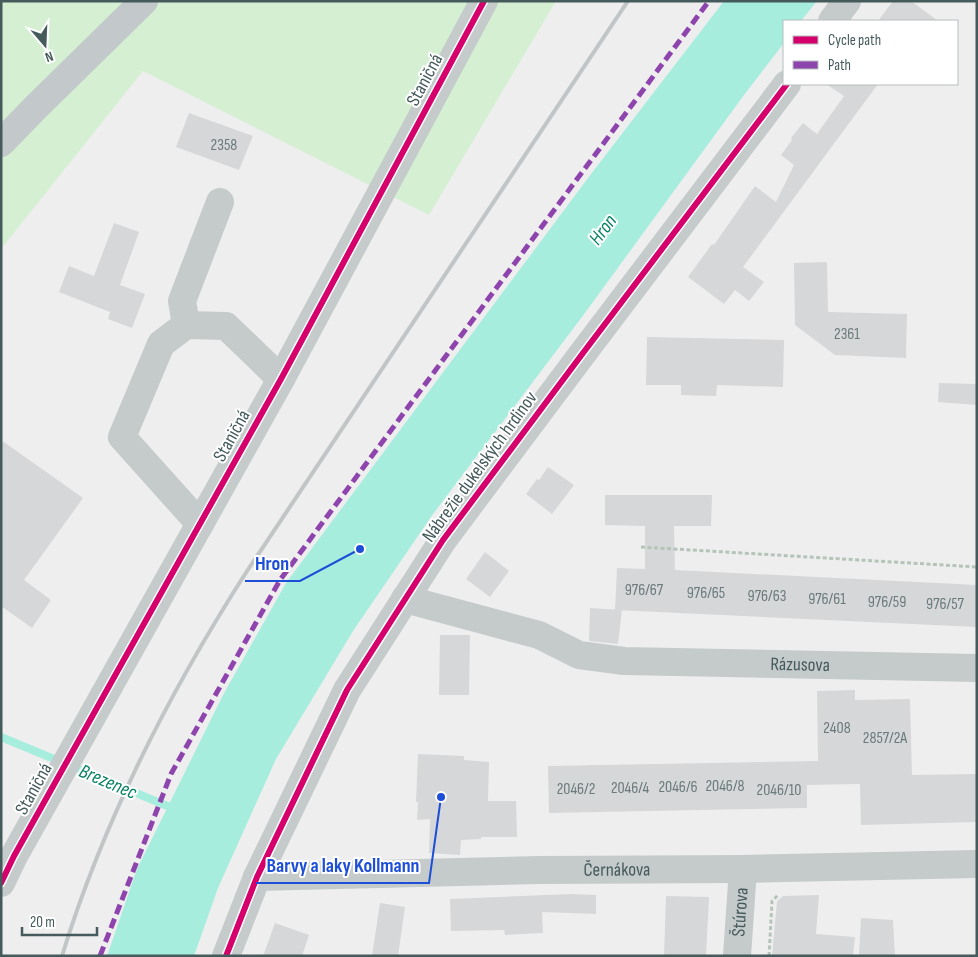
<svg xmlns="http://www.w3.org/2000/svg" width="978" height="957" font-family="'Sofia Sans Condensed',sans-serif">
<rect width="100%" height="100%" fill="#efeeef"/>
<path fill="#d4efd2" d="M 1,1 L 556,1 L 429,215 L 143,71 L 1,249 Z"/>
<path fill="#a6eddd" d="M 724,1 L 817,1 L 801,21 L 784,21 L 784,43 L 744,95 L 582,317 L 433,514 L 353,631 L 276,759 L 218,888 L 194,956 L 107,956 L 137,869 L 223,695 L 286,583 L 591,174 Z"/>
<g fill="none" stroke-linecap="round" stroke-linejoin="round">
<path stroke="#a6eddd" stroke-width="8" d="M 1,737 L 177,810"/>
</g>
<path fill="#d6d7d8" d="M 893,1 L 911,1 L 938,21 L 878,21 Z
M 826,84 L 878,84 L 743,267 L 764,282 L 749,301 L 735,290 L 724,304 L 688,277 L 712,244 L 714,245 L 755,186 L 776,202 L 794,165 L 781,155 L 792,140 L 791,138 L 803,123 L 817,134 L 844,96 Z
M 189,113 L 253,136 L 239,170 L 176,147 Z
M 114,223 L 139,232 L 120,285 L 145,294 L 132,328 L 108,319 L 110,312 L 59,292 L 69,266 L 94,276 Z
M 827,262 L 828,312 L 907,314 L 906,358 L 835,355 L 795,325 L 794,263 Z
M 647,337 L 784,340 L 783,387 L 717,385 L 716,396 L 681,395 L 681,385 L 646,385 Z
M 939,383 L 977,384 L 977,405 L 938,402 Z
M 1,440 L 83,498 L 24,580 L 51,600 L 32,628 L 1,606 Z
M 548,467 L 574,485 L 552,514 L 526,494 L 537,479 L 539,480 Z
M 605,495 L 712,495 L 711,526 L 674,526 L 675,570 L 977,585 L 977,627 L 615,610 L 617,568 L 645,569 L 645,526 L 605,525 Z
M 485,552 L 509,571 L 490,597 L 466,579 Z
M 590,608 L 622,610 L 618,644 L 589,641 Z
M 440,635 L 470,635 L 469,695 L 439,695 Z
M 855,690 L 855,700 L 910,699 L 912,775 L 977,774 L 977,822 L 861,825 L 860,784 L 807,785 L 807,808 L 549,813 L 548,766 L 818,761 L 817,691 Z
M 418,754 L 464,756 L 464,760 L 489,762 L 488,801 L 516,801 L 517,837 L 481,837 L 481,839 L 461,840 L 460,855 L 429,853 L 430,819 L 417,820 L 418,802 L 416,802 Z
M 572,894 L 596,895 L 596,914 L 542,912 L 543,933 L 505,935 L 504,930 L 451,931 L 450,899 Z
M 819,895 L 816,934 L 855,937 L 853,956 L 772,956 L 777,901 L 783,896 Z
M 666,896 L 709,897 L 706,956 L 664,956 Z
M 380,903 L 405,907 L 398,956 L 372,956 Z
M 861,918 L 893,920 L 895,956 L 859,955 Z
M 275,923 L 309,935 L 302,956 L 263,956 Z"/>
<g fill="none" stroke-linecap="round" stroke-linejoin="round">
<path stroke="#b5c4b9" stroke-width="3" stroke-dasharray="4 2.5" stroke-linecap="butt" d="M 641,547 L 977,567
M 769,956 L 772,901 L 778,895"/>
<g stroke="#c5cacb" stroke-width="28">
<path d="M 832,21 L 847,1"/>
<path d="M 186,325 L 182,301 L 220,202"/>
<path d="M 200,524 L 122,437 L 161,344 L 186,325 L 226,326 L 281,379"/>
<path id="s1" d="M 405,599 L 539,635 L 579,655 L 624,661 L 977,668"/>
<path id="s2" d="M 257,877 L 539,870 L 743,869 L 977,864"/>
<path d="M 1,883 L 14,856 L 281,379 L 484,1"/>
<path d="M 226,956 L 257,877 L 347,690 L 443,540 L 583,353 L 787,84"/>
<path id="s3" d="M 737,956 L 743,869"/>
</g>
<path stroke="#c3c9ca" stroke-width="28" d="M 1,143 L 35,108 L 144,1"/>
<path stroke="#c1c5c5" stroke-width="4" d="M 62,956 C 104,819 170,691 247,571 L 628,1"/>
<path stroke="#8e44ad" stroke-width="5" stroke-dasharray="10 5" stroke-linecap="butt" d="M 100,956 L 171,774 L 280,580 L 709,1"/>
<g stroke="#fff" stroke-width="9">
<path id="cycleway" d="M 1,883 L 14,856 L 281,379 L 484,1
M 226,956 L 257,877 L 347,690 L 443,540 L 583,353 L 787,84"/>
</g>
<use href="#cycleway" stroke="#d6006c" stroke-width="6"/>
</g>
<g text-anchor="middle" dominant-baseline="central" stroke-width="4" stroke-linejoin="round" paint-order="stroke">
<g font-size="16" fill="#6a7a7b">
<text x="224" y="145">2358</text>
<text x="847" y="334">2361</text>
<text x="644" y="590">976/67</text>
<text x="706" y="593">976/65</text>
<text x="767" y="596">976/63</text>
<text x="827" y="599">976/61</text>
<text x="887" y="602">976/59</text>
<text x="945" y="604">976/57</text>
<text x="837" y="728">2408</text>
<text x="885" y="738">2857/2A</text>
<text x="725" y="786">2046/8</text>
<text x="678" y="787">2046/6</text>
<text x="630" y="788">2046/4</text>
<text x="576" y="789">2046/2</text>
<text x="779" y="790">2046/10</text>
</g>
<g font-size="19" fill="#455a5b" stroke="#fff">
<text transform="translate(425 80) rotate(-62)">Staničná</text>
<text transform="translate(232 436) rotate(-61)">Staničná</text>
<text transform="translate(480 467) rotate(-54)">Nábrežie dukelských hrdinov</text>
<text stroke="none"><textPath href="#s1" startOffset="405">Rázusova</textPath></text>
<text transform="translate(34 789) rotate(-61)">Staničná</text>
<text stroke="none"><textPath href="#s2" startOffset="360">Černákova</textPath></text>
<text stroke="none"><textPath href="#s3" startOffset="44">Štúrova</textPath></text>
</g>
<g font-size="20" font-style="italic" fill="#0c8367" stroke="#fff">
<text transform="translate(603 230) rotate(-53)">Hron</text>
<text transform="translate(108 782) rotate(23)">Brezenec</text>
</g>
</g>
<path fill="none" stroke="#1d4ed8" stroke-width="2" d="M360 549L300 581H245M441 797L429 883H256"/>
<g fill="#1d4ed8" stroke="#fff" stroke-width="2">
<circle cx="360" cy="549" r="5"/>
<circle cx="441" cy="797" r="5"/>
</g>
<g font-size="20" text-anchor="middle" font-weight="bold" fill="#1d4ed8" stroke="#fff" stroke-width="4" stroke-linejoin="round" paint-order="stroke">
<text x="272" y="570">Hron</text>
<text x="343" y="872">Barvy a laky Kollmann</text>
</g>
<rect width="978" height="957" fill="none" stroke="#455a5b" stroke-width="5"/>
<rect x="783" y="20" width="175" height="65" fill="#ffffff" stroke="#b5bdbd"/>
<rect x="793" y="36" width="25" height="8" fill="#d6006c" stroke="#b5bdbd"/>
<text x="828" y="45" font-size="15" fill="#455a5b">Cycle path</text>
<rect x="793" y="61" width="25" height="8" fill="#8e44ad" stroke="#b5bdbd"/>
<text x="828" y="70" font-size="15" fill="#455a5b">Path</text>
<g transform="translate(45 45) rotate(161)" stroke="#ffffff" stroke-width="4" paint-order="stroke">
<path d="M0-4L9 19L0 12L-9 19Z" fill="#455a5b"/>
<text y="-8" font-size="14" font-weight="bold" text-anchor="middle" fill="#455a5b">N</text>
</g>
<path d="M22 927v8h75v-8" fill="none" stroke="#455a5b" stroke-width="2.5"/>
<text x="30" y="927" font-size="15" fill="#455a5b" stroke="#ffffff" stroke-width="4" paint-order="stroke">20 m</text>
</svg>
